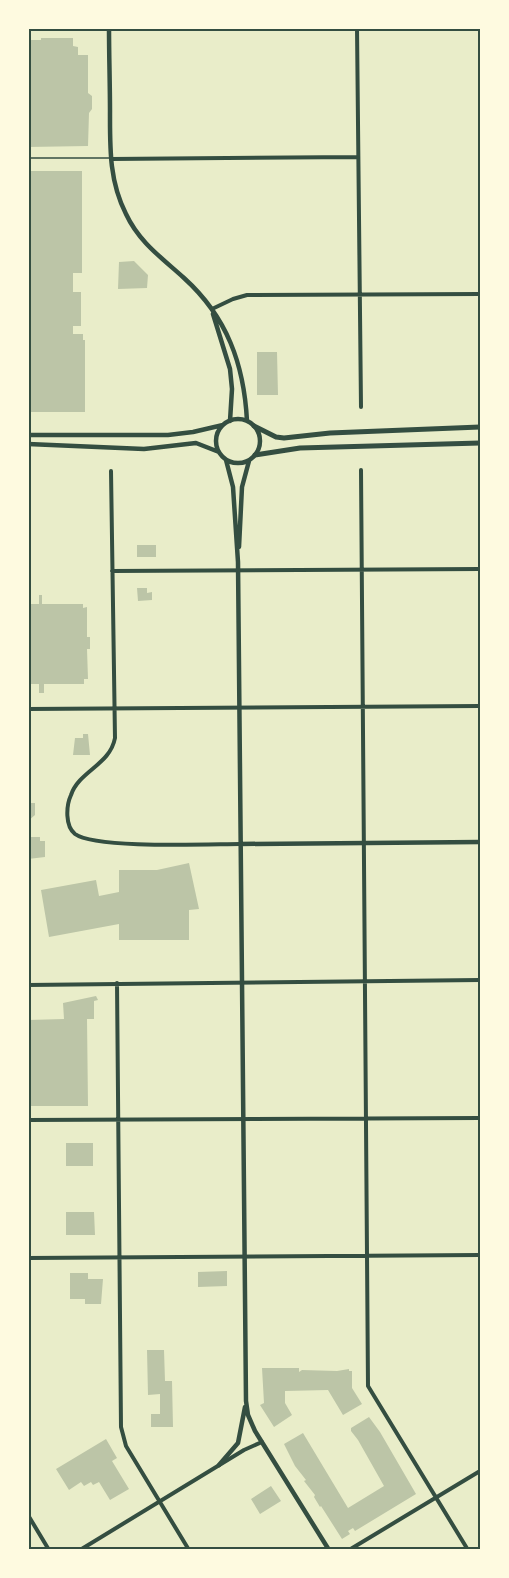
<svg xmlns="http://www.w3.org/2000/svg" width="509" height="1578" font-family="'PT Sans Narrow',sans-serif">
<rect width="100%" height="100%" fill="#e9edc9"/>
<path fill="#bcc5a7" d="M 41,38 L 73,38 L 73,46 L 78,47 L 78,55 L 88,55 L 88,93 L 92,96 L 92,109 L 89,113 L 88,146 L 28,147 L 28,40 L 41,40 Z
M 28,171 L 82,171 L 82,273 L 73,273 L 73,292 L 81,292 L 81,326 L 73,326 L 73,334 L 83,334 L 83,340 L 85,340 L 85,412 L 28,412 Z
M 134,261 L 148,275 L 147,288 L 118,289 L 119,262 Z
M 257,352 L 277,352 L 278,395 L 257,395 Z
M 137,545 L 156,545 L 156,557 L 137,557 Z
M 137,588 L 147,588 L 147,593 L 152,592 L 152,600 L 138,601 Z
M 39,595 L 42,595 L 42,604 L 83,604 L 83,608 L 87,607 L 87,637 L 90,637 L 90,649 L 87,649 L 88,679 L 84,679 L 84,684 L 44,684 L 44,693 L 39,693 L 39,684 L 28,684 L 28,604 L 39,604 Z
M 83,734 L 88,734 L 90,755 L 73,755 L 75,738 L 83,738 Z
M 28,803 L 35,803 L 35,815 L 28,821 Z
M 28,837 L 40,837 L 40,841 L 45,841 L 45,857 L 28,859 Z
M 189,863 L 199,909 L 189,910 L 189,940 L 119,940 L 119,924 L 49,937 L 41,890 L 96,880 L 99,896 L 119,892 L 119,870 L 157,870 Z
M 96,996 L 98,1000 L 94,1001 L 94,1019 L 87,1019 L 88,1106 L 28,1106 L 28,1020 L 64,1019 L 63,1003 Z
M 66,1143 L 93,1143 L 93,1166 L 66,1166 Z
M 66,1212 L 94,1212 L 95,1235 L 66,1235 Z
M 227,1271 L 227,1286 L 198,1287 L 198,1272 Z
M 70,1273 L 88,1273 L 88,1279 L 103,1279 L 101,1304 L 85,1304 L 85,1299 L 70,1299 Z
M 147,1350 L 164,1350 L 165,1381 L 172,1381 L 173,1427 L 151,1427 L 151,1414 L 160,1414 L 160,1394 L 148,1395 Z
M 262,1368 L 299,1368 L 299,1372 L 302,1370 L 337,1371 L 349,1369 L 349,1371 L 352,1371 L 352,1388 L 362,1404 L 343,1415 L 328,1390 L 285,1391 L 285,1403 L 292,1415 L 274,1427 L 260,1405 L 264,1403 Z
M 369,1417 L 380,1432 L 416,1494 L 355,1531 L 353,1528 L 348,1531 L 350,1534 L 342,1539 L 321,1506 L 320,1507 L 314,1497 L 315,1495 L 304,1481 L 306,1480 L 295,1466 L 284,1444 L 303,1433 L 348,1508 L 384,1486 L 358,1440 L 351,1431 L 351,1428 Z
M 106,1439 L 117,1458 L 112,1461 L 129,1489 L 110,1500 L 99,1482 L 93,1485 L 91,1482 L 84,1486 L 81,1482 L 69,1490 L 56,1469 Z
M 271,1486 L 281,1501 L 260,1514 L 251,1499 Z"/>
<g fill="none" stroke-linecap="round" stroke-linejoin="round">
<path stroke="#344e41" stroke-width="1.5" d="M 28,158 L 109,158"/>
<path stroke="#344e41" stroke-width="4" d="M 357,28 L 361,407
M 111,159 L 358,157
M 212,309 L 233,299 L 247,295 L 480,294
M 361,470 L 368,1386 L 468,1550
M 111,471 L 115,738 C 110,765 79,771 71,795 C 66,806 65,826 75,834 C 95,849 211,844 240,844
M 112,571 L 480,569
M 28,709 L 480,706
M 117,983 L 121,1427 L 126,1446 L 189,1550
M 28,985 L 480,980
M 28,1120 L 480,1118
M 28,1258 L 480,1255
M 28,1515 L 49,1550
M 80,1550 L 244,1450 L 262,1442
M 349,1550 L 480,1471"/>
<path stroke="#344e41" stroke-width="4.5" d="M 109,28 C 109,56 110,84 110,111 C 110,147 109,181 126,214 C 139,242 162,258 184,278 C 227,317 244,364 247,421
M 213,314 L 230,369 L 232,389 L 230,421
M216 441a22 22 0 1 1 44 0a22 22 0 1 1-44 0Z
M 28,435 L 168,435 L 193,432 L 223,425
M 28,444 L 144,449 L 196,443 L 219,452
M 226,460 L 233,487 L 238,562 L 246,1401 L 248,1415 L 255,1431 L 329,1550
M 239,547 L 242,487 L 249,461
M 240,844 L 480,842
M 219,1465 L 238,1443 L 245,1407"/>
<path stroke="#344e41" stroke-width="5" d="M 254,426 L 276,437 L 284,438 L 330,433 L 480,427
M 255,455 L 300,448 L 480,443"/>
</g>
<rect width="509" height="1578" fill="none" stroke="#fefae0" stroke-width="60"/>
<rect x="30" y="30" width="449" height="1518" fill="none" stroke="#344e41" stroke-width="2"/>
</svg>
